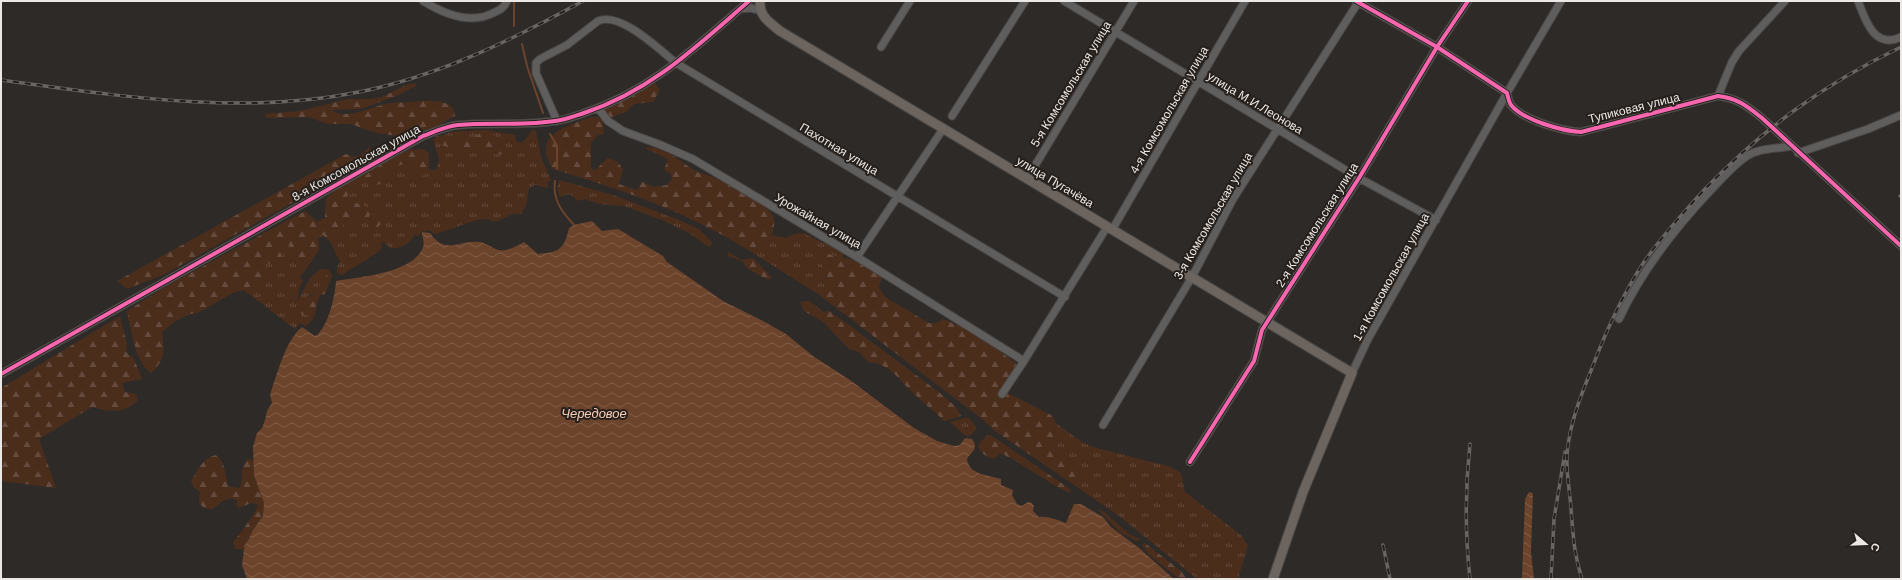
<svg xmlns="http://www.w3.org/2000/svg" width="1902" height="580" font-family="Helvetica,sans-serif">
<defs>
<pattern id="grass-tufts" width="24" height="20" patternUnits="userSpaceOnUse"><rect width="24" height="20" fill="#4b2d1c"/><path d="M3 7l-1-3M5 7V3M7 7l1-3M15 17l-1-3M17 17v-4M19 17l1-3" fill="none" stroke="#654b3d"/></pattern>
<pattern id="forest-firs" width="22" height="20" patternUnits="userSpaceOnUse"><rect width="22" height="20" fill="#4b2d1c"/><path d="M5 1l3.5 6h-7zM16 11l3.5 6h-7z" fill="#654b3d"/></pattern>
<pattern id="water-waves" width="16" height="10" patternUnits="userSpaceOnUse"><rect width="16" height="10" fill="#6c432b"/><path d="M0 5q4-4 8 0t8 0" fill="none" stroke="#815e4a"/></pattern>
</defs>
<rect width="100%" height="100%" fill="#2e2a28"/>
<path fill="url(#grass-tufts)" d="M 486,130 L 515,135 L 516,141 L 521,143 L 526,139 L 532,130 L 536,131 L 541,157 L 551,180 L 548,183 L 548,188 L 535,185 L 529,188 L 526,206 L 521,214 C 510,213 507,217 498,221 C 492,223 488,218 483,219 C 466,222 451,230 435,234 L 429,230 L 421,232 L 419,236 L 414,235 C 409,245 402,247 391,249 L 384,242 L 381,243 L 382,248 C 372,259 355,264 343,275 L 337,273 L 337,267 L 340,262 L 330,241 L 323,235 L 318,239 L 319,250 C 312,259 309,268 300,276 L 303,281 L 299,289 L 297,302 L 310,278 L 320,269 L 329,270 C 325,279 316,294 307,296 L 310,315 L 316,307 C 316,315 312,323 305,326 L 300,323 L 295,329 L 244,290 L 234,292 L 199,312 L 187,315 L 175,321 L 162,332 C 164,351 166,359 151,373 C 134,359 132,332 127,311 L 167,286 L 305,211 L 317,222 L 325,218 L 326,199 L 349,179 L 408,150 L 423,149 L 429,153 L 429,169 L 436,170 L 439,160 L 433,139 L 451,132 Z
M 559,180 L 613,195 L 679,220 L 699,229 L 713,243 L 709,247 L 689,233 L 662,220 L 624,206 L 599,204 L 585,199 L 578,201 L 570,194 L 559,197 L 557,189 Z
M 803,233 L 836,249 L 843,254 L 842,258 L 828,254 L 825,286 L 818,294 L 748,250 L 755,248 L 772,235 L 786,238 L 794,234 Z
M 968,417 L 977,428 L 971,435 L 966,436 L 950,422 Z
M 1057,424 L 1082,442 L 1093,447 L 1171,467 L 1181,473 L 1185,492 L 1241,535 L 1248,546 L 1238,579 L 1197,579 L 1119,516 L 1074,485 L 1080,473 C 1074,461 1059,455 1051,444 Z
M 1097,509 L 1103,511 L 1128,533 L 1141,540 L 1136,541 L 1120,532 Z"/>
<path fill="url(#forest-firs)" d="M 654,82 L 660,90 L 653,102 L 634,104 L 626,112 L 609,118 L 603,111 L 605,108 L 644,90 Z
M 417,83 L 416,86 L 399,95 L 361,109 L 332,110 C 343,121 372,107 385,104 C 393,102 402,103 410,102 C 422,101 455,96 455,116 L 433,128 L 398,136 L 376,133 L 351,124 L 328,124 L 308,117 L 266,118 L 265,114 L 300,111 L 348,99 L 370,99 L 382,97 L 406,85 Z
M 591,117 L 598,117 L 603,121 L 604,134 L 598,135 L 591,143 L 591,168 L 595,170 L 608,158 L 618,162 L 623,170 L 619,184 L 637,190 L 642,182 L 654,187 L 667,185 L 672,179 L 671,174 L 664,170 L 668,159 L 645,148 C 666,144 682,165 700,173 C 705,175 712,176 717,179 C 728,185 764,204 771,213 C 775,219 775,224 773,230 C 771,240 757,248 748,250 C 688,212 620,189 553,169 C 531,135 565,127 591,117 Z
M 486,130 L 497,137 L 498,145 L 506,146 L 503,154 C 492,155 493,154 484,151 C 479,150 473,152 468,151 C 458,149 442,148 435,140 L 436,136 L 447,135 L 466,141 Z
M 369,147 L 373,152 L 372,158 L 165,274 L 127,289 L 117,281 L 346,154 L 353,157 L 361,155 Z
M 423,149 L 429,153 L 428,170 L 424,176 L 412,171 L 404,164 C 395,167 383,168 379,177 L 383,181 L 381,184 L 375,185 L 371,182 L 361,184 L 359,182 C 376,165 399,151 423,149 Z
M 345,184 L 353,184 L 355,190 L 347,196 L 344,200 L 347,202 L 363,204 L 370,214 L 368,219 L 347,218 L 336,240 L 330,241 L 323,235 L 318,239 L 319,250 L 313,257 L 299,260 L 291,255 L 288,243 L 270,247 L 267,255 L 277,251 L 281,254 L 281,259 L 275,265 L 272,262 L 264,265 L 265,273 C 257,279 255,286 249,294 L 244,290 L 234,292 L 199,312 L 187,315 L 175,321 L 162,332 C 164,351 166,359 151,373 C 134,359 132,332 127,311 L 167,286 L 305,211 L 317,222 L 325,218 L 326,199 L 337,188 Z
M 382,207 L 388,214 L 386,219 L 374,231 L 370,230 L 368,227 L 377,209 Z
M 728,252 L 742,260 L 751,258 L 754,259 L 772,278 L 768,280 L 748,269 L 742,261 L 728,256 Z
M 828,254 L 858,261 L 882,277 L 879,287 L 885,297 L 929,323 L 936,323 L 943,319 L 969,330 L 1016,363 L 1015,369 L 1002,390 L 1051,415 L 1057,424 L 1051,444 C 1059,455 1074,461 1080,473 L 1074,485 L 995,431 L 982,419 L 818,294 L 825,286 L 827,275 L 821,268 L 820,260 Z
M 329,270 L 332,276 L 325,294 L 320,295 L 316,307 L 310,315 L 303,315 L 299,312 L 305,305 L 303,299 L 312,295 L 325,278 Z
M 809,301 L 824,312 L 829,311 L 849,325 L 940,393 L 956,407 L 961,416 L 944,421 C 933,410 921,401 911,391 C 895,376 892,365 868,362 L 859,352 L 849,349 L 823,322 L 804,311 L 800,302 Z
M 120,316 L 127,344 L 126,352 L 134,359 L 142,379 L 122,383 L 125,392 L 136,394 L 138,400 C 124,414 110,412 92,407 L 39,439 L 56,488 L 1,481 L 1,388 Z
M 988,435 L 992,436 L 1070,489 L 1070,493 C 1045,482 1025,464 1000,453 L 996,458 C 987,459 983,454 978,447 L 981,441 Z
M 216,455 C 225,461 226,477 228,486 L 239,488 L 241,485 L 242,470 L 246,461 L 249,459 L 255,461 L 254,475 L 264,503 L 263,516 L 253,530 L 244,549 L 235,549 L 233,542 C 238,537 257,511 258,505 L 251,503 L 239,508 L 236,506 L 237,501 L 232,498 L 223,501 L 213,509 L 204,508 L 199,503 L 200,492 L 194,488 L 191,482 C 197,470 203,458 216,455 Z
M 1145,543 L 1181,571 L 1186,578 L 1182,579 L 1177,577 L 1148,554 L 1142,545 Z"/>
<path fill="url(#water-waves)" d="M 592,221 L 602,231 L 618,229 L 663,256 L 667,262 L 723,301 L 763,321 L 786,334 L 813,356 L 850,380 L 914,428 L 937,441 L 954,446 L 960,445 L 965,438 L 972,439 C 979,449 971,452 967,459 C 969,475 988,475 1001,479 L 1001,485 L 1013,490 L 1012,495 L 1017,504 L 1022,506 L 1028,502 L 1032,503 L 1034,506 L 1033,511 L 1039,517 C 1048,516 1057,520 1066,523 L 1074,504 L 1081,504 L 1103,517 L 1111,527 L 1139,548 L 1174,579 L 247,579 L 242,565 L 244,549 L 253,530 L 263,516 L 264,503 L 254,475 L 253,447 L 257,433 L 262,428 L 265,420 L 267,411 L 272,403 L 270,395 C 276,377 286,339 302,327 L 315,336 C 328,329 335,296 336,281 C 360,277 414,273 423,247 C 425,243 422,237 422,232 L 430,233 C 446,256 459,239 480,242 C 486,243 492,248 498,250 C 506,252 517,246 524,242 L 538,254 C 559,252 564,250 569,228 L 574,225 Z
M 1529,492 L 1533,493 L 1531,552 L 1534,579 L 1522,579 L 1525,499 Z"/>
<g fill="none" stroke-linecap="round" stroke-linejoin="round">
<path stroke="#6c432b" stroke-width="2" d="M 514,26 L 514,1
M 522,44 L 527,66 L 543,113
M 550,134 L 557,146 L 557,169
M 555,181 C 552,199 562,212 574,225"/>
<g stroke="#494644" stroke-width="9">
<path id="minor" d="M 423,1 C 444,14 470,25 493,13 C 500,10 504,8 507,1
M 1064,1 L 1359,178 L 1436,220
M 1356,1 L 1437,47 L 1507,93 C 1508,97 1509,102 1511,105 C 1523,120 1562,131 1581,132 L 1718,96 C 1737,98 1747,106 1762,118 L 1901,246
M 1858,1 C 1865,19 1874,50 1901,37
M 740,9 L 750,8 L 759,10
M 881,47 L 910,1
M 1718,96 L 1732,62 L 1739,51 L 1785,1
M 598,108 L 608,121 L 623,131 L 661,145 L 693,159 L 857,257 L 1024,361
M 952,116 L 1025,1
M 557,121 L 536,73 L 536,63 L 540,59 L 567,45 L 598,21 C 620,11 660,50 676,63 L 1065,297
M 1798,153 L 1868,129 L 1901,115
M 1027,179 L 1134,1
M 1112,230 L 1245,1
M 857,257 L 943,129
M 1619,319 C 1642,270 1674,229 1711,190 C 1722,179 1733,165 1747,156 C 1759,148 1776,149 1791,146
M 1352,373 L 1368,339 L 1507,93 L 1561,1
M 1,374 L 423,136 C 434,132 446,126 458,125 C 490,122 523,126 555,121 C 565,120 575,116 584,113 C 651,91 697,46 749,1
M 1002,394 L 1024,361 L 1107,227
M 1103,425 L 1192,277 L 1233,199 L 1359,1
M 1190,462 L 1254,361 L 1262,330 L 1359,178 L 1437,47 L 1468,1"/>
</g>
<g stroke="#494644" stroke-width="11">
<path id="major" d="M 760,1 C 759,16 769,22 780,31 L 1352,373 L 1303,492 L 1273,579"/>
</g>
<use href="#minor" stroke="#605e5d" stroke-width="7"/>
<use href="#major" stroke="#6c645e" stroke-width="9"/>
<g stroke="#686564" stroke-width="3.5">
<path id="rail" d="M 1,80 C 120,96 240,116 359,92 C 439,76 512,40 583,1
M 1900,196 L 1901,196
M 1383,545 L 1390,579
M 1470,579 C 1465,534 1465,489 1470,444
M 1551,579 L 1554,519 L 1565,452
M 1582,579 C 1574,555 1573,534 1571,509 C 1570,492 1566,473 1567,455 C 1569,425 1581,395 1592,368 C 1606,331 1623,294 1644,262 C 1662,236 1684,212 1705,189 C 1764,128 1824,84 1901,47"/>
</g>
<use href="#rail" stroke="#26201c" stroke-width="2" stroke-dasharray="6" stroke-linecap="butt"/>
<g stroke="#26201c" stroke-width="6">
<path id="cycleway" d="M 1356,1 L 1437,47 L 1507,93 C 1508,97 1509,102 1511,105 C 1523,120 1562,131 1581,132 L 1718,96 C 1737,98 1747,106 1762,118 L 1901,246
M 1,374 L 423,136 C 434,132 446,126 458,125 C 490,122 523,126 555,121 C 565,120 575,116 584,113 C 651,91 697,46 749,1
M 1190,462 L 1254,361 L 1262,330 L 1359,178 L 1437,47 L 1468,1"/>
</g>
<use href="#cycleway" stroke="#f766af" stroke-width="4"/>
</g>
<g text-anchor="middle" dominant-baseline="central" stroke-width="4" stroke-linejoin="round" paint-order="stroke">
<g font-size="12" fill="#ece8e5" stroke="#26201c">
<text transform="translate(1071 84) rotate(-59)">5-я Комсомольская улица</text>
<text transform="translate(1255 103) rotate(31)">улица М.И.Леонова</text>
<text transform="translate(1634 108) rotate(-14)">Тупиковая улица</text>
<text transform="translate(1169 110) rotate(-60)">4-я Комсомольская улица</text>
<text transform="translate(839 149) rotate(31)">Пахотная улица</text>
<text transform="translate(356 163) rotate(-29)">8-я Комсомольская улица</text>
<text transform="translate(1055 182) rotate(31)">улица Пугачёва</text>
<text transform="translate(1213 216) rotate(-60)">3-я Комсомольская улица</text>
<text transform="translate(818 221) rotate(30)">Урожайная улица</text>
<text transform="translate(1317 225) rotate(-58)">2-я Комсомольская улица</text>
<text transform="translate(1391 277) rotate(-61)">1-я Комсомольская улица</text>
</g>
<g font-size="13" font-style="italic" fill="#fbceb5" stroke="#26201c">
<text x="594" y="413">Чередовое</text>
</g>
</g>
<rect width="1902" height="580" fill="none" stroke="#ece8e5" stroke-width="4"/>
<g transform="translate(1866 544) rotate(109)" stroke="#26201c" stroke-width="3" paint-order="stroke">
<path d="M0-3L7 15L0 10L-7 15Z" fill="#ece8e5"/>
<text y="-6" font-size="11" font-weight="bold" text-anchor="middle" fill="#ece8e5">С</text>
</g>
</svg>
